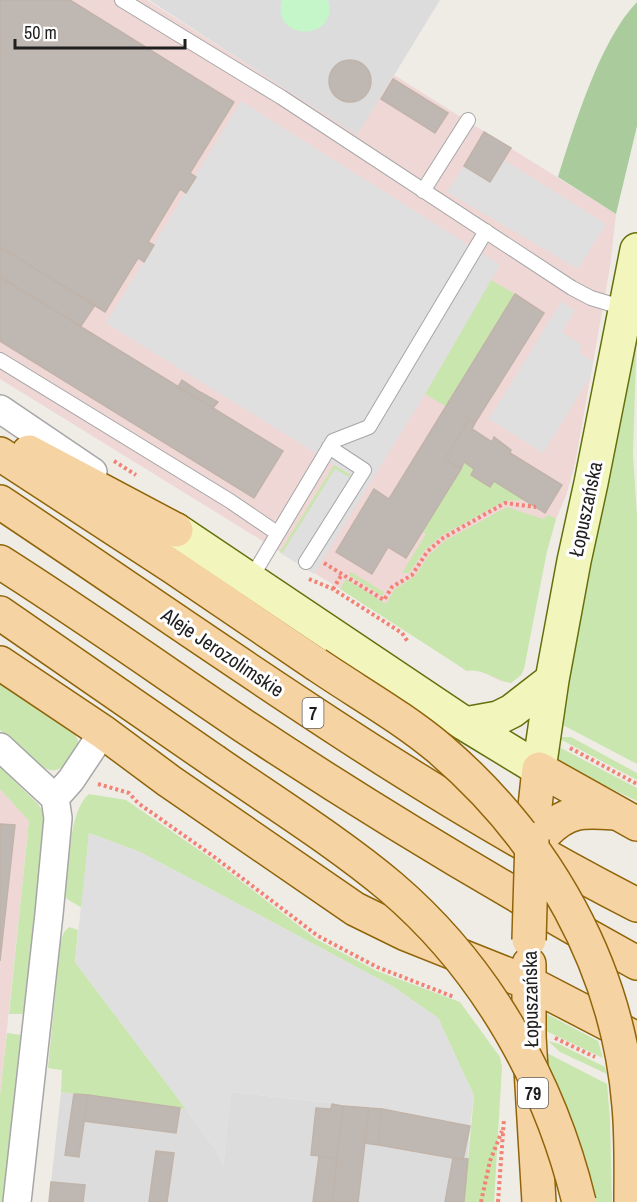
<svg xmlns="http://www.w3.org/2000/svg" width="637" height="1202" font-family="'Archivo Narrow',sans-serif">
<rect width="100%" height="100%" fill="#efece6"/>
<path fill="#dddcdc" d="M 149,0 L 440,0 L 357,136 Z
M 61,1092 L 186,1109 L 217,1152 L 223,1167 L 231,1092 L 382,1109 L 470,1126 L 464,1202 L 49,1202 Z"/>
<path fill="#efd7d6" d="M 0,0 L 147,0 L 357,135 L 394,75 L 616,214 L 610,267 L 575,464 L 566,496 L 556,519 L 547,551 L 521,675 L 511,683 L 501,681 L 476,669 L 467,671 L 381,614 L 0,379 Z
M 0,789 L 29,821 L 0,1095 Z"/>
<path fill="#c9e6af" d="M 491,280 L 515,294 L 447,407 L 425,394 Z
M 637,326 L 633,454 L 637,517 L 637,764 L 561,724 Z
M 464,462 L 474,469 L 471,475 L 490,487 L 494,481 L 525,500 L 505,501 L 441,536 L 425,550 L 409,573 L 402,573 L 426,534 L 422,531 Z
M 334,465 L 351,475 L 349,478 L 335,469 L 282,554 L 280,552 Z
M 507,507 L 543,519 L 549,515 L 556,519 L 547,551 L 524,669 L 521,675 L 511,683 C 495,680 482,668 467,671 L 340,589 L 346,579 L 386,604 L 395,589 L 415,576 L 429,555 L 446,540 Z
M 351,572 L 384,592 L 382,596 L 349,575 Z
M 0,676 L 72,728 L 78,741 L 78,752 C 72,758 65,768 56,770 C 41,774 12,740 0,730 Z
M 561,737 L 571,737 L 637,773 L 637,780 L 560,739 Z
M 557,746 L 637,788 L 637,801 L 554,761 Z
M 0,767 L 38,804 L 43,812 L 45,829 L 27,1009 L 24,1014 L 9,1014 L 29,821 L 0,789 Z
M 89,794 L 126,800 L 212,859 L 316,939 L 377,971 L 460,1002 L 500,1057 L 502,1067 L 494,1202 L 464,1202 L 474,1096 L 438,1018 L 392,986 L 261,916 L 140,852 L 89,833 L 82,908 L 67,899 L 64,892 C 68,868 70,808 89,794 Z
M 69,927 L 78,930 L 75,962 L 186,1109 L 61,1092 L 62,1070 L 48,1068 L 60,944 L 64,932 Z
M 545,1013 L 598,1041 L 603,1058 L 544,1030 Z
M 7,1033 L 21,1035 L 24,1039 L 6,1202 L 0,1202 L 0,1095 Z
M 548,1041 L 559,1044 L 605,1067 L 607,1074 L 560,1052 Z
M 545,1052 L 607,1084 L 610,1119 L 612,1202 L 595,1202 L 578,1137 L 545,1058 Z"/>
<path fill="#aacc9d" d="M 637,2 L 637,126 L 616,214 L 558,177 C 574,126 600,40 637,2 Z"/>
<path fill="#c5f6ca" d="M 282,0 L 328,0 C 340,42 270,42 282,0 Z"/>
<path fill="#dfdfdf" d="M 241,101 L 500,265 L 425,394 L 314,574 L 282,554 L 335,469 L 349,477 L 351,475 L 106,323 Z
M 503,159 L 606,224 L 578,269 L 447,192 L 464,166 L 489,182 Z
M 561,302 L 575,310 L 562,332 L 582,345 L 579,352 L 593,362 L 590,377 L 543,453 L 489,419 Z
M 89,833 L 140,852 L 261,916 L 392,986 L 438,1018 L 474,1096 L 470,1126 L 382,1109 L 231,1092 L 223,1168 L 217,1152 L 186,1109 L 75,962 Z"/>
<path fill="#bfb8b2" stroke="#c0b3a9" stroke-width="1.5" d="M 0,0 L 70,0 L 234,102 L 190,173 L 196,177 L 186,193 L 180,189 L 148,242 L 154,245 L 144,262 L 138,258 L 105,312 L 0,247 Z
M329 81a21 21 0 1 1 42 0a21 21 0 1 1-42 0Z
M 393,79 L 448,113 L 435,133 L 381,99 Z
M 484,132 L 511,148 L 490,182 L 464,166 Z
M 0,247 L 95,305 L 81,326 L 0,277 Z
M 0,277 L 283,451 L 254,498 L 0,341 Z
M 515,294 L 544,313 L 475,423 L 469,419 L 445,459 L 461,469 L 406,558 L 388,547 L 372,574 L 336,552 L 374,489 L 389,499 Z
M 182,380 L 200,392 L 218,402 L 213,408 L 178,387 Z
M 469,419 L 475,423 L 472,429 L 492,442 L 494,437 L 511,450 L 510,453 L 562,485 L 545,513 L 494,481 L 490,487 L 471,475 L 474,469 L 464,462 L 461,469 L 445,459 Z
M 0,824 L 15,825 L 0,961 Z
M 74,1094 L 88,1095 L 79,1157 L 65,1155 Z
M 88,1095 L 180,1108 L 176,1133 L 84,1121 Z
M 332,1104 L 343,1106 L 337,1158 L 311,1155 L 316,1108 L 331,1109 Z
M 343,1106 L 369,1108 L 358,1202 L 332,1202 Z
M 369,1108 L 382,1109 L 378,1145 L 365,1143 Z
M 382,1109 L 470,1126 L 463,1160 L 378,1145 Z
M 156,1151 L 174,1153 L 167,1202 L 149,1202 Z
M 319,1156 L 337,1158 L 332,1202 L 313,1202 Z
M 453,1158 L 468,1159 L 464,1202 L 445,1202 Z
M 51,1182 L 85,1185 L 83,1202 L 49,1202 Z"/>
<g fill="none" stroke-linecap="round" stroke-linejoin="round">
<g stroke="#a6a6a6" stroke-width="16">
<path id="service" d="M 122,0 L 281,97 L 572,288 L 591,298 L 624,308
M 423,191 L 468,120
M 0,360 L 230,501 L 277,533
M 306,562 L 364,470 L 329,447
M 250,580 L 333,441 L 369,427 L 486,231"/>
</g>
<g stroke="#a6a6a6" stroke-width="30">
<path id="minor" d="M 0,409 L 93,472
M 0,747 L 55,798 L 58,818 L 49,914 L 17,1202
M 55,798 L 71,780 L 103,732"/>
</g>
<g stroke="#64700c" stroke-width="36">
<path id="secondary" d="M 176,530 L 465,724 L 539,769 L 552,680 L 574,561 L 591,483 L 637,250
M 465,724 L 498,718 L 512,711 L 552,680"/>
</g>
<g stroke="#906409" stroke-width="36">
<path id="primary" d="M 29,452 L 176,530
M 0,454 L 173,567 L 316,664
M 0,502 C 209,641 413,791 637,905
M 0,562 C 82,614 161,670 241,724 C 369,809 502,889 637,963
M 0,613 L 214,761
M 0,663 L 103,732 L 169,781 L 355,909 L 406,934 L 529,983 L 637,1039
M 533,825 L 539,769 L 637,824
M 546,832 C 569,809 584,811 615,813
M 529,964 L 529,1036 L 539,1202"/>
</g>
<path stroke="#f18274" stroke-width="4" stroke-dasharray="3 3" stroke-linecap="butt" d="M 114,461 L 136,475
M 324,563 L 384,600 L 392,587 L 412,575 L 427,552 L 443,538 L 505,503 L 536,507
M 309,579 L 333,589 L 402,633 L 408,642
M 333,589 L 342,574
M 570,748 L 637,784
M 98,784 L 129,793 L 138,803 L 213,856 L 318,936 L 377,967 L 454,997
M 555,1038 L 595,1057
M 481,1202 L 490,1161 L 502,1131
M 498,1202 L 504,1119"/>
<use href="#service" stroke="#fff" stroke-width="14"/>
<use href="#minor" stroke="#fff" stroke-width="27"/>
<use href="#secondary" stroke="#f2f6bd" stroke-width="33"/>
<use href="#primary" stroke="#f6d3a3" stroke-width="33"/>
<g stroke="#906409" stroke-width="36" stroke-linecap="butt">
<path id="primary-bridge" d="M 316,664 C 357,692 402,717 440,749 C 546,840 618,966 629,1106 C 632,1138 631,1170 631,1202
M 214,761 C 273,802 336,841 391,887 C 486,968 550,1082 579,1202
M 529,940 L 532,839"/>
</g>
<use href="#primary-bridge" stroke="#f6d3a3" stroke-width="33"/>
</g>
<g text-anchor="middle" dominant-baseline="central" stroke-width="6" stroke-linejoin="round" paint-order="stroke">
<g fill="#fff" stroke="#626262" stroke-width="1.5">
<rect x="302.5" y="698" width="21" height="30" rx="4.5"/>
<rect x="518" y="1078" width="30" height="30" rx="4.5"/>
</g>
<g font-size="18" font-weight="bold" fill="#1f1f1f">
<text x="313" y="713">7</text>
<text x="533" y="1093">79</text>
</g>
<g font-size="20" fill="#1f1f1f" stroke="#fff">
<text transform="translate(585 509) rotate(-78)">Łopuszańska</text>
<text transform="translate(223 652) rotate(34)">Aleje Jerozolimskie</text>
<text transform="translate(530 999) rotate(-91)">Łopuszańska</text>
</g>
</g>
<path d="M15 39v9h170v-9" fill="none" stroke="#1f1f1f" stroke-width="3"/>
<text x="24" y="39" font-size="18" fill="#1f1f1f" stroke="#ffffff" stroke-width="4.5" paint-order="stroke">50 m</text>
</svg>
